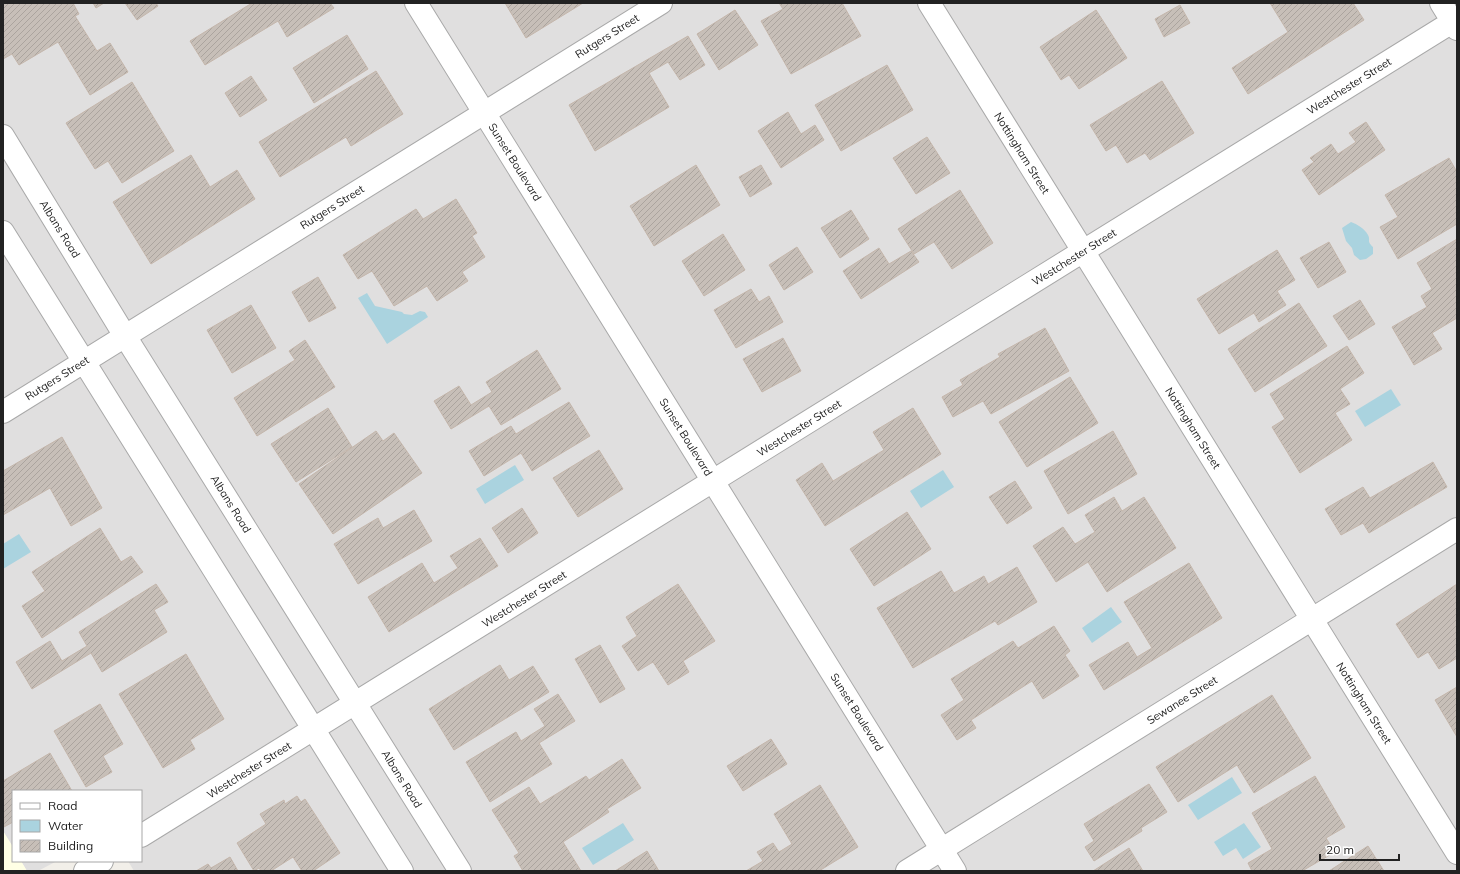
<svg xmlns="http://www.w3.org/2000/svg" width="1460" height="874" font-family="Mulish,sans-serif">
<defs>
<pattern id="building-hatch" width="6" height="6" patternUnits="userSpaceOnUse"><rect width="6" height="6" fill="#c7bfb8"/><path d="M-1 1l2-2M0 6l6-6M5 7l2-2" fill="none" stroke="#aba49e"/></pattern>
</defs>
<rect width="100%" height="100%" fill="#f2efe9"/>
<path fill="#e0dfdf" d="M 3,3 L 1457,3 L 1457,871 L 134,871 L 128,861 L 141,861 L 141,791 L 13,791 L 13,847 L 3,831 Z
M 21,861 L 57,861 L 38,871 L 27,871 Z"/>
<path fill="#ffffe5" d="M 3,831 L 13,847 L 13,861 L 21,861 L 27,871 L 3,871 Z"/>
<path fill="#aad3df" d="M 1351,222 C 1357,224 1365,229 1368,235 C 1371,241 1366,240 1373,247 L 1373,254 L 1366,259 L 1360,260 L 1354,255 L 1352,248 L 1346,241 L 1342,228 Z
M 367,293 L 375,306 L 402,312 L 404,314 L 412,315 L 420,311 L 425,312 L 428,317 L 387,344 L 358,298 Z
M 1391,389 L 1401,405 L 1365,427 L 1355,411 Z
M 515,465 L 524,480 L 485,504 L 476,489 Z
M 943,470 L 954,487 L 921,508 L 910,491 Z
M 19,534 L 31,552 L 3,569 L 3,544 Z
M 1111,607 L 1122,622 L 1092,643 L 1082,628 Z
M 1232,777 L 1242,793 L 1198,820 L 1188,805 Z
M 623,823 L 634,840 L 593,865 L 582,848 Z
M 1244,823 L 1261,847 L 1243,859 L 1236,848 L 1223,856 L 1214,842 Z"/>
<path fill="url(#building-hatch)" stroke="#c4b6ab" d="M 3,3 L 73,3 L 79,14 L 75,16 L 97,51 L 110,43 L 128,72 L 90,95 L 58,42 L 19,65 L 12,54 L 3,59 Z
M 93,3 L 104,3 L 96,8 Z
M 125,3 L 156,3 L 158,6 L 137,20 Z
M 252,3 L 330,3 L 334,8 L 287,37 L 278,21 L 205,65 L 190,41 Z
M 505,3 L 583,3 L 526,38 Z
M 779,3 L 842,3 L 861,36 L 791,74 L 761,21 L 783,9 Z
M 1270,3 L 1353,3 L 1364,20 L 1248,94 L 1232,68 L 1288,32 Z
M 1180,5 L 1190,23 L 1164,37 L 1155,19 Z
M 735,10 L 758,45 L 719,70 L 697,34 Z
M 1096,10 L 1127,58 L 1079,89 L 1069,75 L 1061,80 L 1040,47 Z
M 347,35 L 368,69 L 314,103 L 293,68 Z
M 688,36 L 705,65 L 680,80 L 668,62 L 649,73 L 669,107 L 595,151 L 569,105 Z
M 887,65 L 913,110 L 841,151 L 815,105 Z
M 376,71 L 403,114 L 351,146 L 346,137 L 280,177 L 259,142 Z
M 251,76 L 267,100 L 240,117 L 225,93 Z
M 1162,81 L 1194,133 L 1150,160 L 1145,153 L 1127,163 L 1116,145 L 1106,151 L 1090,125 Z
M 132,82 L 174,151 L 122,183 L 108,161 L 95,169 L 66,123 Z
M 788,112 L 801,134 L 815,125 L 824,140 L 781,168 L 758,131 Z
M 1366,122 L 1385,150 L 1319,195 L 1302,170 L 1314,162 L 1310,158 L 1331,144 L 1338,154 L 1356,142 L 1349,133 Z
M 927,137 L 950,173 L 916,194 L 893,158 Z
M 191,155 L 210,187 L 237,170 L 255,199 L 151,264 L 113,202 Z
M 1449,158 L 1457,172 L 1457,224 L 1398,259 L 1380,227 L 1398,217 L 1385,195 Z
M 696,165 L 720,205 L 654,246 L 630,206 Z
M 761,165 L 772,184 L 750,197 L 739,177 Z
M 960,190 L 993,243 L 952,269 L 934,242 L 914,254 L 898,229 Z
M 456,199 L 477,233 L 472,236 L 485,257 L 462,272 L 468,281 L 437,301 L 427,286 L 394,306 L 372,271 L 358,279 L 343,255 L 416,209 L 423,219 Z
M 851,210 L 869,239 L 840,258 L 821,228 Z
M 723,234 L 745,270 L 704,296 L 682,261 Z
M 1457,239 L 1457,318 L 1432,333 L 1442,349 L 1414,365 L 1392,327 L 1427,307 L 1421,296 L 1432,289 L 1417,263 Z
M 1329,242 L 1346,272 L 1318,288 L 1300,258 Z
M 797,247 L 813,272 L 784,290 L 769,265 Z
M 879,248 L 889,264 L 911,251 L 919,262 L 861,299 L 843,271 Z
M 1277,250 L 1295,280 L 1277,291 L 1286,305 L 1259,322 L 1254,313 L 1219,334 L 1197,299 Z
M 318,277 L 336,308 L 309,322 L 292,292 Z
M 751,289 L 759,302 L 769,296 L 783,322 L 736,348 L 714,310 Z
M 1360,300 L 1375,324 L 1349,340 L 1333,316 Z
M 1299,303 L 1327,346 L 1255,392 L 1228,349 Z
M 251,305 L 276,348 L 232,373 L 207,330 Z
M 1045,328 L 1069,371 L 991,414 L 983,401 L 953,417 L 942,397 L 963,385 L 960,380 L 1000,357 L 998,354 Z
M 783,338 L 801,371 L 762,392 L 743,359 Z
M 305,340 L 335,387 L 257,436 L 234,398 L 295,360 L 289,351 Z
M 1347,346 L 1364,373 L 1340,389 L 1350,404 L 1335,413 L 1352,440 L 1300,473 L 1272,427 L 1285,419 L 1270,394 Z
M 537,350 L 561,389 L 501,425 L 489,406 L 451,429 L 434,401 L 459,386 L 471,405 L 492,392 L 486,382 Z
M 1070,377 L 1098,423 L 1027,467 L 999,422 Z
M 569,402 L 590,436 L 532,471 L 521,453 L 484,476 L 469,451 L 511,426 L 516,434 Z
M 328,408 L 352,447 L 296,482 L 271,444 Z
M 913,408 L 941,454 L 825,526 L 796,480 L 822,463 L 833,481 L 884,450 L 873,432 Z
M 376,431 L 383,441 L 394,433 L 422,473 L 333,534 L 299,484 Z
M 1113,431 L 1137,474 L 1068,514 L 1044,471 Z
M 62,437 L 102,508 L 71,526 L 50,488 L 3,515 L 3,471 Z
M 599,450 L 623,489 L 578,517 L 553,478 Z
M 1433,462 L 1447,487 L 1369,533 L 1363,523 L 1341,535 L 1325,509 L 1363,487 L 1370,498 Z
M 1015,481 L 1032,508 L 1007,524 L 989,497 Z
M 1114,497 L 1122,511 L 1144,497 L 1176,548 L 1107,592 L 1088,562 L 1056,582 L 1033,546 L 1063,527 L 1075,544 L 1095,532 L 1085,515 Z
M 522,508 L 538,533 L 508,553 L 492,528 Z
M 414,510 L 432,541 L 358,584 L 334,544 L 378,518 L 383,528 Z
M 907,512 L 931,549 L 874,586 L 850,549 Z
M 100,528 L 121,562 L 131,556 L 143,572 L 42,638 L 22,606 L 45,591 L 32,572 Z
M 480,538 L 498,566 L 389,632 L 368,597 L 422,563 L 434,583 L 458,568 L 450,556 Z
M 1189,563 L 1222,618 L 1104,690 L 1089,665 L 1128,642 L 1137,657 L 1152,648 L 1124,602 Z
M 1017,567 L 1037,602 L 998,625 L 995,621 L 913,668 L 877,608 L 941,571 L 954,593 L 984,576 L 988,584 Z
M 156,584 L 168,602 L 154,610 L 167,632 L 102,672 L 91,653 L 32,689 L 16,662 L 50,641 L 62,661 L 87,646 L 79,632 Z
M 678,584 L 715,641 L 683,661 L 689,672 L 668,685 L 653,662 L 638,671 L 622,646 L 637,636 L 626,617 Z
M 1457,584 L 1457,658 L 1439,669 L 1428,652 L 1418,658 L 1396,624 Z
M 1054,626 L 1070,651 L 1065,655 L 1079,676 L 1043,699 L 1032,681 L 971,720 L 976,728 L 957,740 L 941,715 L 964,700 L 951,679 L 1013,641 L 1018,648 Z
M 600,645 L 625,689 L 600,703 L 575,659 Z
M 186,654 L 224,719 L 190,740 L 195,749 L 163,768 L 119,694 Z
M 500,665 L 509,680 L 533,666 L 549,692 L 454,750 L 429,709 Z
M 1457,687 L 1457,737 L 1435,700 Z
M 558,694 L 575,721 L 539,743 L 552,764 L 490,802 L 466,762 L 516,732 L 521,741 L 545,726 L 534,709 Z
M 1272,695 L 1311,758 L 1254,793 L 1237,765 L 1178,802 L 1156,767 Z
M 100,704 L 123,744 L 103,756 L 112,772 L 86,787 L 54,731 Z
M 771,739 L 787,764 L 743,791 L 727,766 Z
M 50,753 L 72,791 L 13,791 L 13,822 L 4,827 L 3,781 Z
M 622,759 L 641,788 L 607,809 L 609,812 L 563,842 L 581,871 L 523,871 L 514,856 L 519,853 L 492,810 L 529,787 L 540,804 L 586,776 L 589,780 Z
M 1315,776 L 1345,827 L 1326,838 L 1335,852 L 1302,871 L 1252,871 L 1248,863 L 1272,849 L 1252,813 Z
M 1149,784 L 1167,812 L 1141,828 L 1142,831 L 1094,861 L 1085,847 L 1094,841 L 1084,824 Z
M 820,785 L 858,847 L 819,871 L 746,871 L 763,861 L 757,852 L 773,843 L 779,852 L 792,844 L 774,814 Z
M 297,796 L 301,802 L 305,799 L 340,853 L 313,871 L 302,871 L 293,857 L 271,871 L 261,871 L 259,868 L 254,871 L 237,843 L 266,824 L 260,814 L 284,800 L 285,804 Z
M 1368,846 L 1384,871 L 1329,871 Z
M 1129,848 L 1143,871 L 1093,871 Z
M 647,851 L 659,871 L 615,871 Z
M 230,857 L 238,871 L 196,871 L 208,864 L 211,868 Z"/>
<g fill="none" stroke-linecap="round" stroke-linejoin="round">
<g stroke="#a9a9a9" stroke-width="24">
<path id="minor" d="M 929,3 L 1457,853
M 1441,3 L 1457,29
M 3,136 L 125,336 L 460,871
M 3,232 L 402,871
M 3,412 L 661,3
M 141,836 L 1457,19
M 85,871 L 102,861
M 907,871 L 1457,529"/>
</g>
<g stroke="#a9a9a9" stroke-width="24">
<path id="tertiary" d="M 416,3 L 955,871"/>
</g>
<use href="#minor" stroke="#fff" stroke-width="22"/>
<use href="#tertiary" stroke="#fff" stroke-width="22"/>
</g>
<g text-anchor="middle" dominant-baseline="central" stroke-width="3.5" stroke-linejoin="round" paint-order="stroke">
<g font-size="11" fill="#222" stroke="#fff">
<text transform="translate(607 36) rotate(-32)">Rutgers Street</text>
<text transform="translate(1349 86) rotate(-32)">Westchester Street</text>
<text transform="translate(1022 153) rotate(58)">Nottingham Street</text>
<text transform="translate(515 162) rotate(58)">Sunset Boulevard</text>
<text transform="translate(332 207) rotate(-32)">Rutgers Street</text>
<text transform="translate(60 229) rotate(58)">Albans Road</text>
<text transform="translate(1074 257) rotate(-32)">Westchester Street</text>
<text transform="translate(57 378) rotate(-32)">Rutgers Street</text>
<text transform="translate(799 428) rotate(-32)">Westchester Street</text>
<text transform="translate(1193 428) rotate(58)">Nottingham Street</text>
<text transform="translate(686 437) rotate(58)">Sunset Boulevard</text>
<text transform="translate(231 504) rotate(58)">Albans Road</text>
<text transform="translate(524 599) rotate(-32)">Westchester Street</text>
<text transform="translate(1182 700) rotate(-32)">Sewanee Street</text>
<text transform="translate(1364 703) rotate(58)">Nottingham Street</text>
<text transform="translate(857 712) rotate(58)">Sunset Boulevard</text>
<text transform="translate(249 770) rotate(-32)">Westchester Street</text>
<text transform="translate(402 779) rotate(58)">Albans Road</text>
</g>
</g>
<rect width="1460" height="874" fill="none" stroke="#222222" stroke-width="8"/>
<rect x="12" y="790" width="130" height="72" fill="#ffffff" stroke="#a7a7a7"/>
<rect x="20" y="803" width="20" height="6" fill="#ffffff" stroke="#a7a7a7"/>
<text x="48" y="810" font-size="12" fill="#222222">Road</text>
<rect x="20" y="820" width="20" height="12" fill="#aad3df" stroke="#a7a7a7"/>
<text x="48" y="830" font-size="12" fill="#222222">Water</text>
<rect x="20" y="840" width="20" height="12" fill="url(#building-hatch)" stroke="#a7a7a7"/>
<text x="48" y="850" font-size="12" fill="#222222">Building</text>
<path d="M1320 854v6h79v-6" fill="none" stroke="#222222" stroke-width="2"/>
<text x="1326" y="854" font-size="12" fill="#222222" stroke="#ffffff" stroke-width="3" paint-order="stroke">20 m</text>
</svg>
